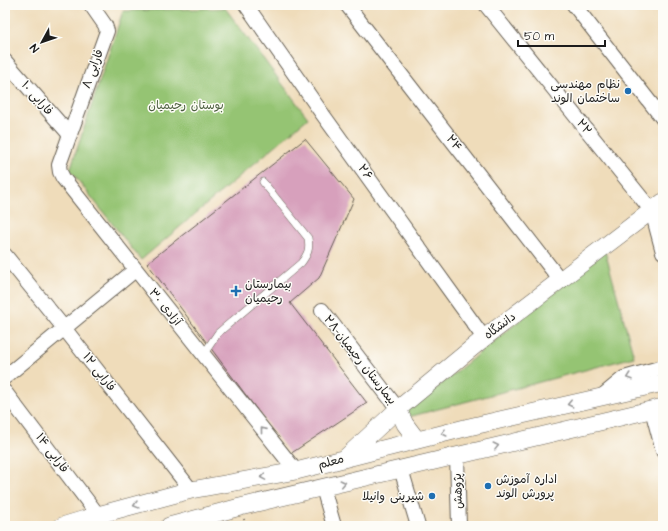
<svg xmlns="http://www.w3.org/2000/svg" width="668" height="531" font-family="'Architects Daughter','Playpen Sans Arabic',sans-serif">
<rect width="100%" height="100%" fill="#fdfcf7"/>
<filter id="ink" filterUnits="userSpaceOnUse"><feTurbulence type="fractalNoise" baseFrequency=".025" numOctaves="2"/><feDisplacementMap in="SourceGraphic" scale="8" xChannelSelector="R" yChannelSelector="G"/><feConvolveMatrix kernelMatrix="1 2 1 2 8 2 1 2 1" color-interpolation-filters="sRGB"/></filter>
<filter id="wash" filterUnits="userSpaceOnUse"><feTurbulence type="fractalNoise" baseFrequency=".012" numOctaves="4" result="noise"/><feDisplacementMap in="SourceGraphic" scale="16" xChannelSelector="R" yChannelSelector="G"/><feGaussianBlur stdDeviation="0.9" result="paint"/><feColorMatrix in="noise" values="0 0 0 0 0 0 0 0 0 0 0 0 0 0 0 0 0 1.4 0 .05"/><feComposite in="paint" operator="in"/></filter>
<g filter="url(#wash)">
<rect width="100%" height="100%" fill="#efdcba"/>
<path fill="#ebd1eb" d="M 638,5 L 661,5 L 639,10 Z"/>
<path fill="#95c473" stroke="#587048" d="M 225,8 L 308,118 L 141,260 L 70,170 L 123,11 Z
M 605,251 L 634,357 L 397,420 Z"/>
<g id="blocks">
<path fill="#d7a0bc" d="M 305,139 L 354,199 L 319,278 L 290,303 L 367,403 L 290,454 L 147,263 Z"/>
</g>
</g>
<g filter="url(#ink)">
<use href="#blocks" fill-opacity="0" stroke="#665f53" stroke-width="1"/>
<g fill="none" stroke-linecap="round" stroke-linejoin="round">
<g stroke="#665f53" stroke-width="8">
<path id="service" d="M 203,355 L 218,333 L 301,263 C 308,254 310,249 308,238 L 263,182"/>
</g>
<g stroke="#665f53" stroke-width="16">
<path id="minor" d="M 91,5 L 105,25 L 107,31 L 59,165 L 60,172 L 63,178 L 296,471
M 246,5 L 321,112 L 484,338
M 347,5 L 561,281
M 486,5 L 652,211 L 663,252
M 574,5 L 663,119
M 5,61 L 70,135
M 5,255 L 64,328 L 191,490
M 322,310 L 398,409
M 5,377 L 135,270
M 5,392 L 98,515
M 601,397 L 624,378 L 663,367
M 652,410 L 663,451
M 457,456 L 459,526
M 401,469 L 418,526
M 323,488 L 334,526"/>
</g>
<g stroke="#665f53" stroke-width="18">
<path id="tertiary" d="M 398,409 L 405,424 L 417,440
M 345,458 L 398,409 L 484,338 L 663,202
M 62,526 L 98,515 L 191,490 L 296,471 L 469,427 L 663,383
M 169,526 L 240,507 L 663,407"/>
</g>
<path stroke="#665f53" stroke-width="2" stroke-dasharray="1 3" stroke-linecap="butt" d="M 244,519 L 245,526"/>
<use href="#service" stroke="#fff" stroke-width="7"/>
<use href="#minor" stroke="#fff" stroke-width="14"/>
<use href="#tertiary" stroke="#fff" stroke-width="17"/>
</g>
<defs><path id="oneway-chevron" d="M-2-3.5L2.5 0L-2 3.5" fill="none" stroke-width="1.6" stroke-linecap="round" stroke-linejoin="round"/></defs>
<g stroke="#999">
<use href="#oneway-chevron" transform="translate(629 377) rotate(161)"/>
<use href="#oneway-chevron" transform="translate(570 404) rotate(167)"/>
<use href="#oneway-chevron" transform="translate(263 430) rotate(-129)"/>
<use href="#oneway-chevron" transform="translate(444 433) rotate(166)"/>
<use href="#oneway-chevron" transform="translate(496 446) rotate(-14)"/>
<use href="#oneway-chevron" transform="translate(263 477) rotate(170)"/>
<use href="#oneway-chevron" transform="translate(343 483) rotate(-13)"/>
<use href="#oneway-chevron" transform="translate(136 505) rotate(165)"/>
</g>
</g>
<g fill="#1f6fb2" stroke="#fdfcf7" stroke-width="1.5">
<circle cx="628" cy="91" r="4"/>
<path d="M234 285h4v4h4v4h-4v4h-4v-4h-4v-4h4z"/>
<circle cx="488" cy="486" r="4"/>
<circle cx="432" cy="496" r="4"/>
</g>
<g text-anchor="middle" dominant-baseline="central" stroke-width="3" stroke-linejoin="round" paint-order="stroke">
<g font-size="12" fill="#1c1c1c" stroke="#fdfcf7">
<text transform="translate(93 69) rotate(-70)">فارابی ۸</text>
<text transform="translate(37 98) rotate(49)">فارابی ۱۰</text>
<text transform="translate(584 127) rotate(51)">۲۲</text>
<text transform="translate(454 143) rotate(52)">۲۴</text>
<text transform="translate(365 172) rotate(54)">۲۶</text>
<text transform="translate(165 307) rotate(51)">آزادی ۳۰</text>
<text transform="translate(500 326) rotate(-37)">دانشگاه</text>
<text transform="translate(360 360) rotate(52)">۲۸-بیمارستان رحیمیان</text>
<text transform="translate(99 372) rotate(52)">فارابی ۱۲</text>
<text transform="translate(52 453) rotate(53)">فارابی ۱۴</text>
<text transform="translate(331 462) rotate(-15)">معلم</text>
<text transform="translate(458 491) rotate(-92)">پژوهش</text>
</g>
<g font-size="12" fill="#1c1c1c" stroke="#fdfcf7" text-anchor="end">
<text x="620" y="84">نظام مهندسی<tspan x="620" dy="14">ساختمان الوند</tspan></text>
<text x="245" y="284" text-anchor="start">بیمارستان<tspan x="245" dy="14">رحیمیان</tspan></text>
<text x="496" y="479" text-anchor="start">اداره آموزش<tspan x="496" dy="14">پرورش الوند</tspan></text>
<text x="424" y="496">شیرینی وانیلا</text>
</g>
<g font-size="12" fill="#4c5f3f" stroke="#fdfcf7">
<text x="186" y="105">بوستان رحیمیان</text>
</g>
</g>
<rect width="668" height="531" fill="none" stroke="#fdfcf7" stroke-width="20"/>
<g transform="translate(42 42) rotate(230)" stroke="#fdfcf7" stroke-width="3" paint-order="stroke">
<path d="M0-3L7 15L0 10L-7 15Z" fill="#1c1c1c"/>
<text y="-6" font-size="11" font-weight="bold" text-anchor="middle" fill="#1c1c1c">N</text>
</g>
<path d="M518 40v6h87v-6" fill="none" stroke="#1c1c1c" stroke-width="2"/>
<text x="524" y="40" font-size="12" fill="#1c1c1c" stroke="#fdfcf7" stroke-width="3" paint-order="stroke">50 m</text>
</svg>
